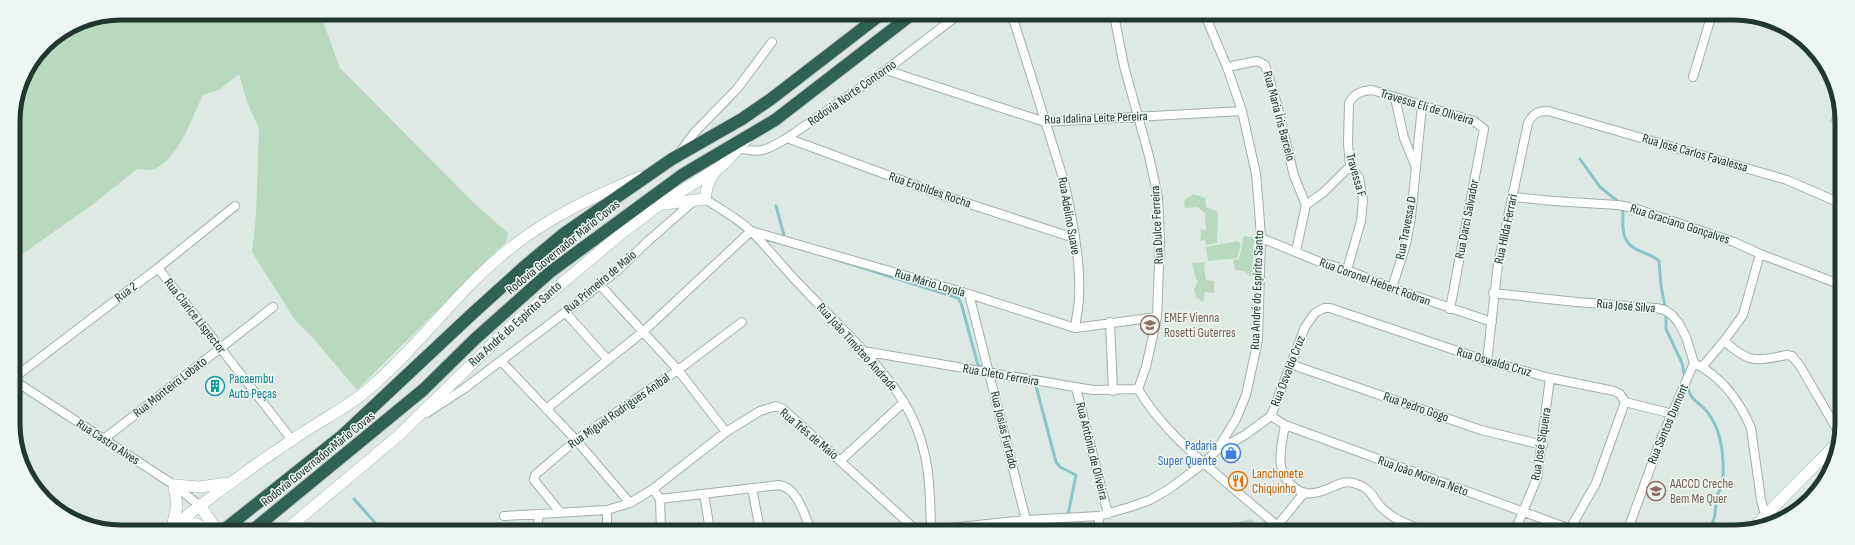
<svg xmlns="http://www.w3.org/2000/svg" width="1855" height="545" font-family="'Sofia Sans Condensed',sans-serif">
<rect width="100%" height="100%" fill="#dee9e3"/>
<path fill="#b8d9bf" d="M 121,13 L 320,13 L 340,68 L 474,203 L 508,233 L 506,242 L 357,390 L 313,338 L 295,320 L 252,252 L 256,215 L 259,128 L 247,102 L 239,74 L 219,90 L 203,95 C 192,117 180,155 158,167 C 152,171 144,170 137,169 L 92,205 L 14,260 L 13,157 L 17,154 L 13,148 L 13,114 L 21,79 L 45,44 L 80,21 Z
M 1840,101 L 1840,128 L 1829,122 Z
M 1193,194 L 1205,198 L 1206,207 L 1218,212 L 1217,243 L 1206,245 L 1205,240 L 1200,241 L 1201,232 L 1200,229 L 1206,230 L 1205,213 L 1197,207 L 1185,208 L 1184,201 Z
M 1244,236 L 1255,238 L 1253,247 L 1253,274 L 1251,277 L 1244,271 L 1235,270 L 1233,260 L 1239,259 Z
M 1238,241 L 1241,244 L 1237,258 L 1208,261 L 1206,247 Z
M 1206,262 L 1204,265 L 1206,280 L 1214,281 L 1214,293 L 1205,292 L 1203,302 L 1196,297 L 1194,290 L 1198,281 L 1196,279 L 1192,263 Z
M 1251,519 L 1262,531 L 1234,531 L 1235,523 Z"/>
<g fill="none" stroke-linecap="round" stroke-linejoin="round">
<path stroke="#89c5cb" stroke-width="3" d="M 1580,159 L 1600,187 L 1620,203
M 776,206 L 785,239
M 1623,208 C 1623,225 1619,243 1640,251 C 1647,254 1654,256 1659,261 L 1661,286 L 1666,311 L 1666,329 L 1682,363 L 1685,377
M 787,244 L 958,298 L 961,303 L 978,365 L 983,368
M 998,377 C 1010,383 1025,379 1036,386 L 1056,462 L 1060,467 L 1076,475 L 1065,530
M 1687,384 C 1691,404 1699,400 1708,413 C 1722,431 1724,459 1723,480 C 1722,486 1718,492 1717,497 C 1715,510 1716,522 1707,532
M 354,499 L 377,525 L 398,529"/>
<g stroke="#a2b0aa" stroke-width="10">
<path id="street" d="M 1012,15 L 1063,178 C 1072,215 1081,259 1079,297 C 1079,307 1076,318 1075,328
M 1114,15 L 1124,66 L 1149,156 L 1158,197 L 1160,239 L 1157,317 L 1146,367 L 1138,389
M 1227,67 L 1257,61 L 1265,65 L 1277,104 L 1294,176 L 1306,205
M 886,70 L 1045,122 L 1242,111
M 1693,77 L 1711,17
M 1395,98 L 1404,138 L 1415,165
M 787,138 L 936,193 L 1074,238
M 738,148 C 761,154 767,150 787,138 L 886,70 L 958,15
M 680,152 L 694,133 L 737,89 L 772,42
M 1513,197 L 1553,201 L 1618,205 L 1634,208 L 1734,242 L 1760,254 L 1839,284
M 705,199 C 720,209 739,219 752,232 C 770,250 785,270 803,288 C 838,325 890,372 912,417 C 930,455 930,489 931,529
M 751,231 L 969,294 L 1075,328 L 1157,317
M 1261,238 L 1320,262 L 1347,270 L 1392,288 L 1492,322
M 1296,251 L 1306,205 L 1324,192 L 1350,166
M 158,268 L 292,440
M 1347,270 L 1361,221 L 1363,200 L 1359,178 L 1350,166 L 1348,143 L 1349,103 C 1355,93 1361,91 1372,90 L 1474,121 L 1484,129 L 1450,309
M 600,285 L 678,370 L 726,432
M 1392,288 L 1406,244 L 1411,217 L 1422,106
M 1493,293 L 1576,302 L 1656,308 L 1665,310 L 1672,315 L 1678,322 L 1686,337 L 1694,363 C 1721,376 1739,400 1751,428 L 1761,500 L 1765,515
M 969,294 L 1026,520
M 565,312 L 608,360
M 1110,322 L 1113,391
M 1724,341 C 1751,364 1754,361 1787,355 L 1792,356 L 1800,366 L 1838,431
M 863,351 L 1093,390 L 1138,389
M 501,361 L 576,440 L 630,503
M 1487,361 L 1498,264 L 1528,123 C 1533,114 1537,111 1548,111 L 1787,180 L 1840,203
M 1290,364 L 1481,430 L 1543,445
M 1702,367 L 1724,341 L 1743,315 L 1760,254
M 15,377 L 158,268 L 235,206
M 15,381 L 174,485 L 200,506
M 1076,388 L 1108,514
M 1138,389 C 1161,428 1196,456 1229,485 C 1247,500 1265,516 1284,531
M 546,409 L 644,331 L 751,231
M 427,413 L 465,388 L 559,317 L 618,270 L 648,241 L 695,200
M 1271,416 L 1285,425 L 1576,531
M 1285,425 C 1281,449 1273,472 1296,489 C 1305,495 1313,494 1322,491 C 1337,486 1344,478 1359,485 C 1370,489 1373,497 1380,506 C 1392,519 1409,525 1425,531
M 104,439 L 273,307
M 1217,450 L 1245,435 L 1271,416 L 1305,327 L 1315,313 L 1324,308 L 1330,308 L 1487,361 L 1550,378 L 1614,391 L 1620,394 L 1625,402 L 1673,414
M 840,461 L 904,402
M 752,488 L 760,530
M 653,489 L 726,432 L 760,411 L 776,406 L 783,409 L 916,530
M 704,494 L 710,530
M 660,499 L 661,530
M 560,512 L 534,480 L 535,475 L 576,440 L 678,370 L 742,322
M 504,516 L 607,510 L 630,503 L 653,489 L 660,499 L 779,485 C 798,488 804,515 811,530
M 1277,526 L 1304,493
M 537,529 L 539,514
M 607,529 L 607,510
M 1570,529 L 1596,483 L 1625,402
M 930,530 L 1026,520 L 1099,516 L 1130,507 L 1150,500 L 1169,489 L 1204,463 L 1217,450 L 1236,419 L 1246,395 L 1258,340 L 1261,238 L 1259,209 L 1256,174 L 1242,111 L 1227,67 L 1205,15
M 1099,530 L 1099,516
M 1515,531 L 1537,478 L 1550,378
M 1627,532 L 1661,439 L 1694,363"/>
</g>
<g stroke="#9eb4aa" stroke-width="12">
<path id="secondary" d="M 664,204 L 705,199 C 706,189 708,180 715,172
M 200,506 L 216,529
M 177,524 L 190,522 L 209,529
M 172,527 L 177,506 L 174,485 L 199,487 L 229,483
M 170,529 C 209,498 250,468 292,440 C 317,422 346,409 370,388 C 418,347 455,294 503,254 C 545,219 590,198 640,177
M 287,529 L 398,436 L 512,325 L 623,232 L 659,205 L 723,165 L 746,140
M 1752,529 L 1838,442"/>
</g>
<g stroke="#bcc3c1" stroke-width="14">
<path id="highway" d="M 225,529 L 343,435 L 472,314 L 525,266 L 562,235 L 672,159 L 742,119 L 771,99 L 880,15
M 254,529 L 423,390 L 475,339 L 550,272 L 682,175 L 775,120 L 911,15"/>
</g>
<use href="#street" stroke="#fff" stroke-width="8"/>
<use href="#secondary" stroke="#fff" stroke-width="11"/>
<use href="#highway" stroke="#2f6154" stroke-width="12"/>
</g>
<defs>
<g id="school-ring" transform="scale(1)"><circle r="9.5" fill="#eef6f1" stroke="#8d6e63" stroke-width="1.5"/><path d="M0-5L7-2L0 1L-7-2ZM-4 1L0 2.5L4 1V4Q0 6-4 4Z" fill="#8d6e63"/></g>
<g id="building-ring" transform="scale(1)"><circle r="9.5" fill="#eef6f1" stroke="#0f9aa8" stroke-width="1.5"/><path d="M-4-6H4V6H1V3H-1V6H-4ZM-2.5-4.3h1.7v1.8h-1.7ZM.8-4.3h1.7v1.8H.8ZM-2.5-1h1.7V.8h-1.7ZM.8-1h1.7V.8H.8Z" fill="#0f9aa8"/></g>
<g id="shop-ring" transform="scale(1)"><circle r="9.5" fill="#eef6f1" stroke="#3f7fe0" stroke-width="1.5"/><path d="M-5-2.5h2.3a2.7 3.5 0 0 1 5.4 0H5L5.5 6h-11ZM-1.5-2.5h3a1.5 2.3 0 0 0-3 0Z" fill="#3f7fe0"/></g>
<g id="restaurant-ring" transform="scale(1)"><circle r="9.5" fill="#eef6f1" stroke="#e8710a" stroke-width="1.5"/><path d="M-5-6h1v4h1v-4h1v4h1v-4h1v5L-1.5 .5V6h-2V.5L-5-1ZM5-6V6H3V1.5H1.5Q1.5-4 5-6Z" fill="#e8710a"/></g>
</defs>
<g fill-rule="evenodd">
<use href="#school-ring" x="1150" y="325"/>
<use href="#building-ring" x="215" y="386"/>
<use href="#shop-ring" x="1231" y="453"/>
<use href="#restaurant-ring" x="1238" y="481"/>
<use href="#school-ring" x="1656" y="491"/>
</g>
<g text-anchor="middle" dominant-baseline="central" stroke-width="3" stroke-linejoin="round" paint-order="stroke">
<g font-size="13" fill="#213730" stroke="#eef6f1">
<text transform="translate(852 93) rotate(-35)">Rodovia Norte Contorno</text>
<text transform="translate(1427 107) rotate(17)">Travessa Eli de Oliveira</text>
<text transform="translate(1279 116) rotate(75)">Rua Maria Íris Barcelo</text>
<text transform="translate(1096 118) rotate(-2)">Rua Idalina Leite Pereira</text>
<text transform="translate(1695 153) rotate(16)">Rua José Carlos Favalessa</text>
<text transform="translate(1356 175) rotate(74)">Travessa F</text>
<text transform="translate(930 190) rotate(19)">Rua Erotildes Rocha</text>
<text transform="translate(1069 216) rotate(80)">Rua Adelino Suave</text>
<text transform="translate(1467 219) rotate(-79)">Rua Darci Salvador</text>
<text transform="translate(1680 224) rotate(18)">Rua Graciano Gonçalves</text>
<text transform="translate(1157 225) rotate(-93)">Rua Dulce Ferreira</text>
<text transform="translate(1406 228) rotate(-79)">Rua Travessa D</text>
<text transform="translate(1506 229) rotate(-78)">Rua Hilda Ferrari</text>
<text transform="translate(563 247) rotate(-39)">Rodovia Governador Mário Covas</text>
<text transform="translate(600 282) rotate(-40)">Rua Primeiro de Maio</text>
<text transform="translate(1375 282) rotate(20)">Rua Coronel Hebert Robran</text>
<text transform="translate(930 283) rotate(16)">Rua Mário Loyola</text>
<text transform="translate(1257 290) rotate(-88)">Rua André do Espírito Santo</text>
<text transform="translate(126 292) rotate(-37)">Rua 2</text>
<text transform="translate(1626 306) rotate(5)">Rua José Silva</text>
<text transform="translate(195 316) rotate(52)">Rua Clarice Lispector</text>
<text transform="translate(515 324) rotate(-42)">Rua André do Espírito Santo</text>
<text transform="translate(857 347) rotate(48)">Rua João Timóteo Andrade</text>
<text transform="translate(1494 362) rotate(16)">Rua Oswaldo Cruz</text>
<text transform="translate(1288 371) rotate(-69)">Rua Osvaldo Cruz</text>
<text transform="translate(1001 375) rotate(10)">Rua Cleto Ferreira</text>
<text transform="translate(170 387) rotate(-38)">Rua Monteiro Lobato</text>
<text transform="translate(1416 407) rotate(19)">Rua Pedro Gogo</text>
<text transform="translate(619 411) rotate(-35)">Rua Miguel Rodrigues Aníbal</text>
<text transform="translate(1668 424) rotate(-67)">Rua Santos Dumont</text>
<text transform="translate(1004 430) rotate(76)">Rua Josias Furtado</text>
<text transform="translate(809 434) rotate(40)">Rua Três de Maio</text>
<text transform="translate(108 442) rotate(33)">Rua Castro Alves</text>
<text transform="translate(1541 444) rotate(-81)">Rua José Siqueira</text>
<text transform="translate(1092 451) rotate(76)">Rua Antônio de Oliveira</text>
<text transform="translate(318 459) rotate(-39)">Rodovia Governador Mário Covas</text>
<text transform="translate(1423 476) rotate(20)">Rua João Moreira Neto</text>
</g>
<g font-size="13" fill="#785e54" stroke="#eef6f1" text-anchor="start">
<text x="1164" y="318">EMEF Vienna<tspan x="1164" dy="15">Rosetti Guterres</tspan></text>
<text x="1670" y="484">AACCD Creche<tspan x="1670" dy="15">Bem Me Quer</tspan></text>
</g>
<g font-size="13" fill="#0d838f" stroke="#eef6f1" text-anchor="start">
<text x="229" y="379">Pacaembu<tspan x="229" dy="15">Auto Peças</tspan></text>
</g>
<g font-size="13" fill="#366cbe" stroke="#eef6f1" text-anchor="end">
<text x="1217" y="446">Padaria<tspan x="1217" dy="15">Super Quente</tspan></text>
</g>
<g font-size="13" fill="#c56008" stroke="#eef6f1" text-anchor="start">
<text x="1252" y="474">Lanchonete<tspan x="1252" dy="15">Chiquinho</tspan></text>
</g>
</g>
<path d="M0 0H1855V545H0ZM121 20H1734A101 101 0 0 1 1835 121V424A101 101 0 0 1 1734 525H121A101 101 0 0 1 20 424V121A101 101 0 0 1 121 20Z" fill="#eef6f1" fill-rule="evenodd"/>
<path fill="none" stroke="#213730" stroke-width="5" d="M121 20H1734A101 101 0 0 1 1835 121V424A101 101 0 0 1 1734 525H121A101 101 0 0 1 20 424V121A101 101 0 0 1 121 20Z"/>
</svg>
